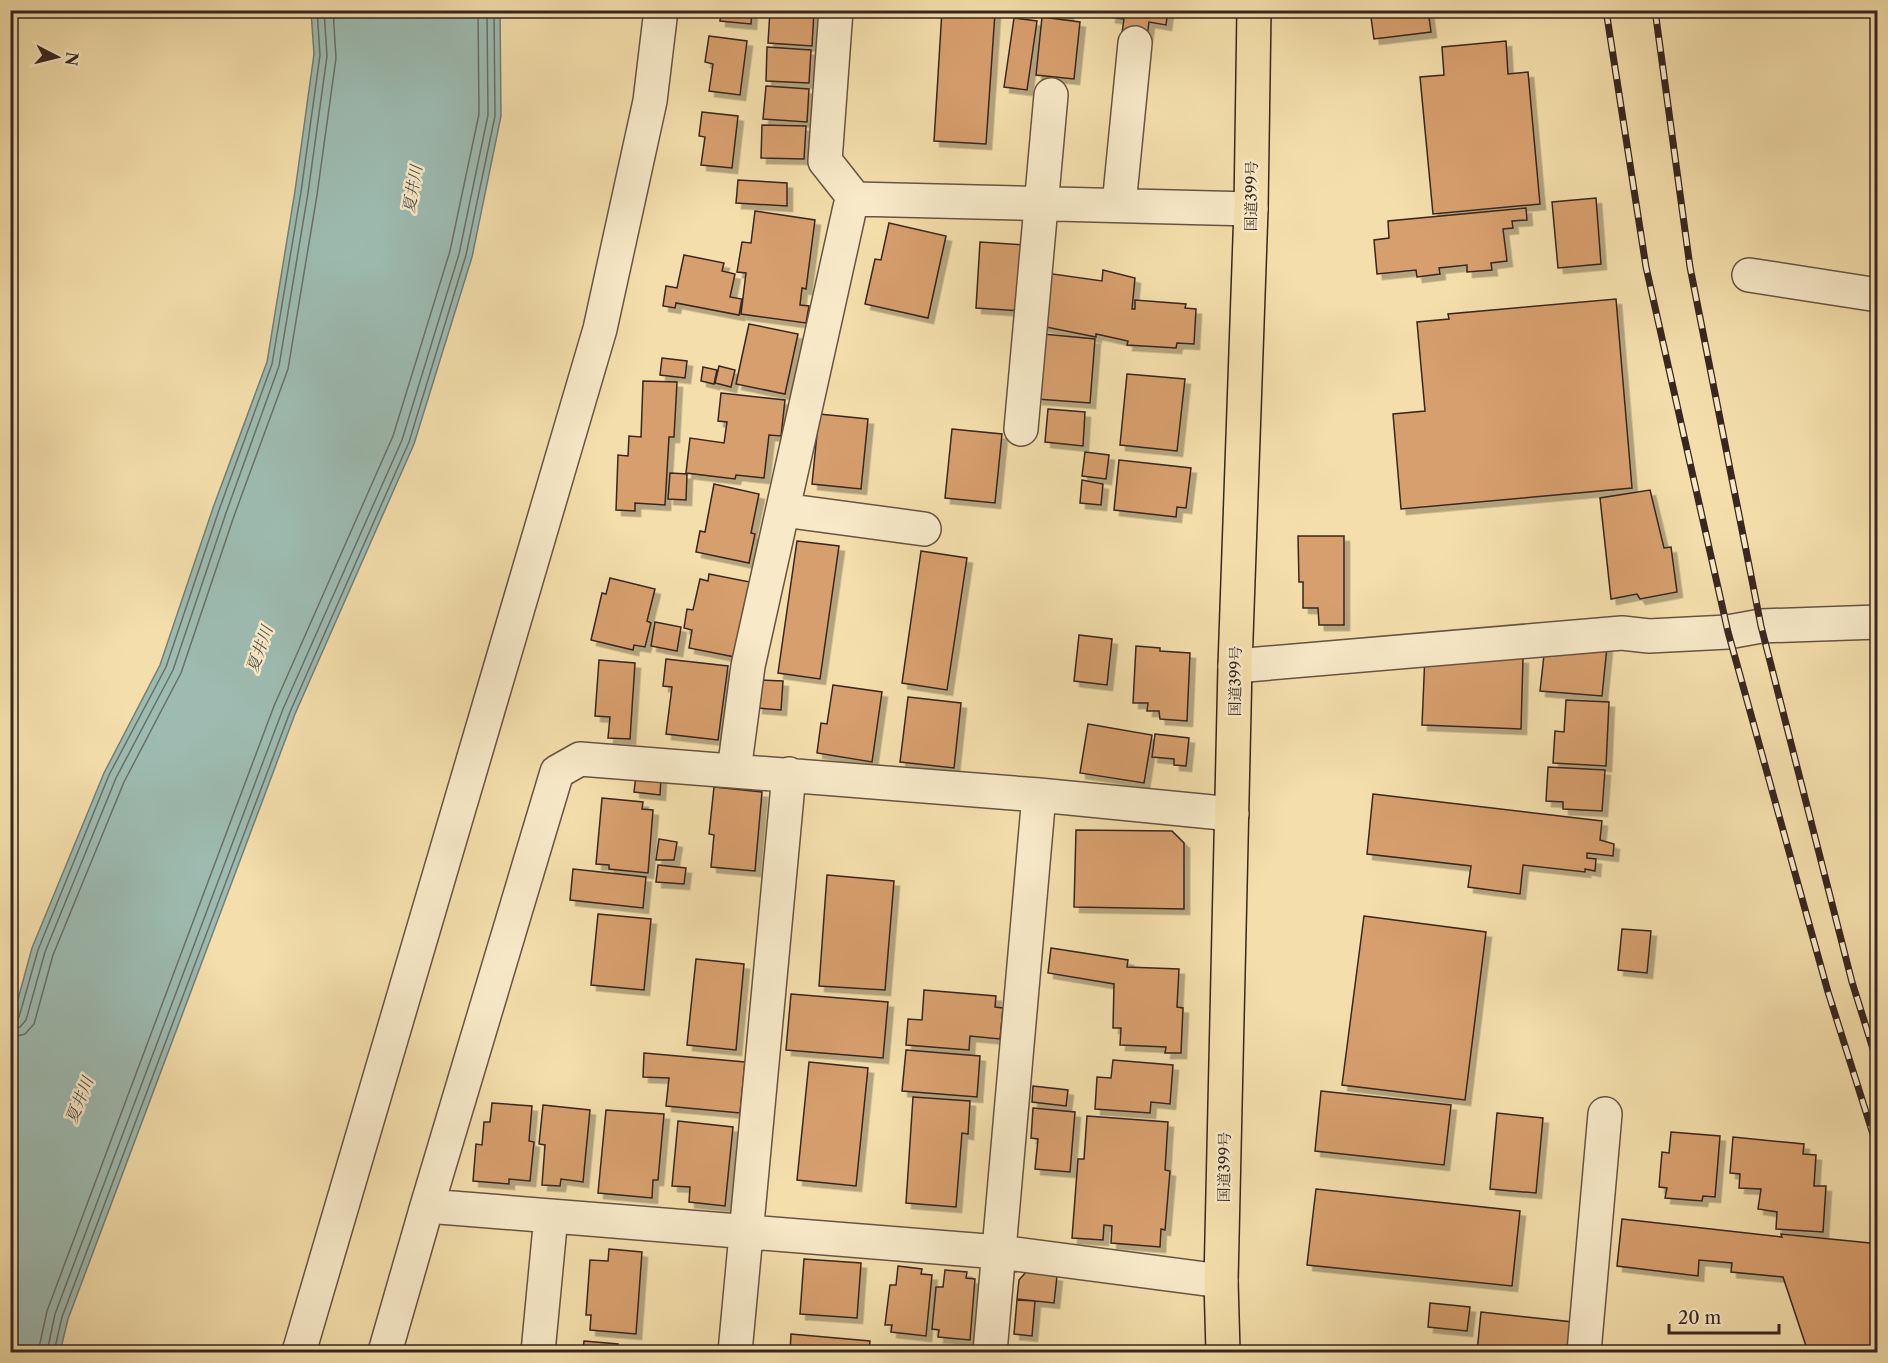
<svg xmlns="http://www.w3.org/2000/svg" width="1888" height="1363" font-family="'Libre Caslon Text','Noto Serif JP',serif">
<defs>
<filter id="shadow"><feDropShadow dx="5.5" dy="5.5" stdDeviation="0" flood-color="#0004"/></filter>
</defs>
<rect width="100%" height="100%" fill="#f4dfac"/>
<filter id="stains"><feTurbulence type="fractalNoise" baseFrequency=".00333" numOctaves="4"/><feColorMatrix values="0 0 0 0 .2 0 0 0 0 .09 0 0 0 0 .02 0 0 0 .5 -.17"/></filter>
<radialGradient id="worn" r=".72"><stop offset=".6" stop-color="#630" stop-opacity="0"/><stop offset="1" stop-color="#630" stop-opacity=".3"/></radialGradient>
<path fill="#9dbbb1" stroke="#757f77" stroke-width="1.5" d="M 311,11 L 500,11 L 501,116 L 472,257 L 414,444 L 295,714 L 68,1319 L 60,1352 L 11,1352 L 11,1025 L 32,948 L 104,773 L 160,665 L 213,508 L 267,362 L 295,191 L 314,54 Z"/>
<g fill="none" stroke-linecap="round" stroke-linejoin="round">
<path stroke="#6a7068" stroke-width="1.5" d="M 10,1021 L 15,1021 L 19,1017 L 38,950 L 109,775 L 166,667 L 219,510 L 272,364 L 301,192 L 320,55 L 317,10
M 10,1029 L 20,1027 L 26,1020 L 45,952 L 116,778 L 173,670 L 226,513 L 279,366 L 308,193 L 327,56 L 324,10
M 10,1038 L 25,1034 L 34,1024 L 53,955 L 124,782 L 181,673 L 234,516 L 288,369 L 317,195 L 336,58 L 333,10
M 38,1352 L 47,1311 L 274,706 L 393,436 L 450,251 L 479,114 L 478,10
M 47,1352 L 55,1314 L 283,709 L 402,440 L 459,254 L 488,115 L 487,10
M 54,1352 L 62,1317 L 290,712 L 409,442 L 466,255 L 495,116 L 494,10"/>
</g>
<path fill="#d79f6d" stroke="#382620" stroke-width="1.5" filter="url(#shadow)" d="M 721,10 L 752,10 L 751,24 L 720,21 Z
M 770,10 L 814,11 L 812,46 L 768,43 Z
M 942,10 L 995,13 L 986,144 L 934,141 Z
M 1037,10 L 1068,10 L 1068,16 Z
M 1111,10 L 1168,10 L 1166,25 L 1149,22 L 1147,37 L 1122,33 L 1124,19 L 1110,17 Z
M 1370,10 L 1428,10 L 1431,32 L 1374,39 Z
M 1042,17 L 1080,22 L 1074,79 L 1036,75 Z
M 1014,18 L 1037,21 L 1027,90 L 1004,87 Z
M 709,36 L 747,41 L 740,95 L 709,91 L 713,64 L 705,62 Z
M 1506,41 L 1508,74 L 1528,72 L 1540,204 L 1433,214 L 1420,77 L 1444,75 L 1442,47 Z
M 767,47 L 811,50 L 809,83 L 766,81 Z
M 766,86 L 809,89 L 807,122 L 763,119 Z
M 702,112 L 738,116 L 732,168 L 701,165 L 705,137 L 699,136 Z
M 762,125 L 806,126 L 804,159 L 761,158 Z
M 738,180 L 787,183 L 787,206 L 736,203 Z
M 1596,198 L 1601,264 L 1558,268 L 1552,202 Z
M 1526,208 L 1527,220 L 1512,221 L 1513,228 L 1503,229 L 1507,261 L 1491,263 L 1492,270 L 1467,272 L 1467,265 L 1439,268 L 1440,274 L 1417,277 L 1416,270 L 1377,274 L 1374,240 L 1389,238 L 1388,221 Z
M 755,211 L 815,220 L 806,289 L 802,288 L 800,305 L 809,306 L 806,323 L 741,314 L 746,273 L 737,272 L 742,242 L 751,243 Z
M 889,223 L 946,236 L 928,318 L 865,304 L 875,259 L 881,260 Z
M 980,242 L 1026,245 L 1022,311 L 976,308 Z
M 684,255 L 724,263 L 722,271 L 735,274 L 730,297 L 742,299 L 739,315 L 676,303 L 675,308 L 663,306 L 666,286 L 677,288 Z
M 1103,270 L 1135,278 L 1132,309 L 1135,309 L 1135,300 L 1186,304 L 1185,308 L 1196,309 L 1194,344 L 1177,343 L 1176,348 L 1127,345 L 1128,341 L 1096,334 L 1096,337 L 1036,325 L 1046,273 L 1102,281 Z
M 1616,299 L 1632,488 L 1401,509 L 1393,414 L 1425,411 L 1417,322 L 1449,319 L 1448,314 Z
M 749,324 L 798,334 L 785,394 L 736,384 Z
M 1043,334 L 1095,339 L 1090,403 L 1037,399 Z
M 662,358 L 687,361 L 685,378 L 660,375 Z
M 719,366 L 735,370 L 731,387 L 715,383 Z
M 703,367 L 717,370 L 714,384 L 701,381 Z
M 1127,374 L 1185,379 L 1177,451 L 1120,445 Z
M 643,381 L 677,382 L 674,437 L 669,437 L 665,505 L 635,503 L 635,511 L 616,510 L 618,455 L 628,456 L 629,436 L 641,437 Z
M 721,393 L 785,400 L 781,436 L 769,435 L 764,478 L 736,475 L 735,479 L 686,473 L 690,438 L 724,443 L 727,422 L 718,421 Z
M 1048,409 L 1085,412 L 1083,446 L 1045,442 Z
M 819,414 L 868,419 L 861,489 L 812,484 Z
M 952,429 L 1002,434 L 995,503 L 945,498 Z
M 1085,452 L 1109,455 L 1106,479 L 1082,476 Z
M 1119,460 L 1191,468 L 1186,508 L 1177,507 L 1176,517 L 1114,510 Z
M 670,473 L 687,474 L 686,500 L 668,499 Z
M 1082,480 L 1103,484 L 1101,505 L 1080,503 Z
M 714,484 L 759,494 L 751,533 L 755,534 L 749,563 L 696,552 L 700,531 L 705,532 Z
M 1650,490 L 1664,548 L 1671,547 L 1677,592 L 1640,599 L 1637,594 L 1611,599 L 1600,498 Z
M 1298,536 L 1344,536 L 1344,625 L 1319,625 L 1318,608 L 1303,608 L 1303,582 L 1299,582 Z
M 797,541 L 839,546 L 820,679 L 778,673 Z
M 921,551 L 967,558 L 947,690 L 902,683 Z
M 709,574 L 750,582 L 735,657 L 689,648 L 692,630 L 684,628 L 687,609 L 693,610 L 700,579 L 708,581 Z
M 610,578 L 655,589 L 647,621 L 651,623 L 645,647 L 634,645 L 633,650 L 591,640 L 602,593 L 606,594 Z
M 655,622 L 681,627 L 677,651 L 651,646 Z
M 1079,635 L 1112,639 L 1107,685 L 1074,681 Z
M 1556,643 L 1607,647 L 1602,696 L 1540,691 L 1544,655 L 1555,656 Z
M 1136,646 L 1160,648 L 1160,651 L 1190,653 L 1187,721 L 1160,719 L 1159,711 L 1147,711 L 1148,703 L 1133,703 Z
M 1425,654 L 1523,658 L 1521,729 L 1422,725 Z
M 666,659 L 728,666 L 718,740 L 666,734 L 672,687 L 663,686 Z
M 599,660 L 635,663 L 630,739 L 608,738 L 610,717 L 595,716 Z
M 760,680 L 783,681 L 781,710 L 757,708 Z
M 833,685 L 882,692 L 872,762 L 817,753 L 821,723 L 827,724 Z
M 908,697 L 961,703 L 954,768 L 900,762 Z
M 1566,700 L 1609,702 L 1606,766 L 1553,763 L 1555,731 L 1564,732 Z
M 1088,724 L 1152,735 L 1144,783 L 1080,773 Z
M 1155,734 L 1189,738 L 1186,766 L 1174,765 L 1174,759 L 1152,757 Z
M 1548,767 L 1605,770 L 1602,811 L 1563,809 L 1563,802 L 1546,801 Z
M 636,775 L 661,777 L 660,795 L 634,792 Z
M 714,787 L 762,792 L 755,871 L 711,867 L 714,835 L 709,834 Z
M 1373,794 L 1602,821 L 1600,840 L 1614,844 L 1613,856 L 1587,853 L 1587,858 L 1596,859 L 1595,871 L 1585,869 L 1585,872 L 1523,865 L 1520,894 L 1468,887 L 1471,866 L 1367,854 Z
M 602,798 L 643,802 L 642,809 L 653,810 L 648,873 L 609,869 L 609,865 L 596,864 Z
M 1076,830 L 1172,831 L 1184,843 L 1184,909 L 1074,907 Z
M 659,839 L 677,842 L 674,860 L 656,860 Z
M 658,865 L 686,868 L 684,884 L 656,882 Z
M 573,869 L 646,877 L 643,908 L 570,900 Z
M 827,875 L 894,881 L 885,990 L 819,986 Z
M 598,914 L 651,919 L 644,990 L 591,985 Z
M 1364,916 L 1486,932 L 1465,1100 L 1342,1085 Z
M 1622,929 L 1651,931 L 1647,973 L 1618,970 Z
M 1051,948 L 1128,960 L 1127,967 L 1179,969 L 1177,1007 L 1183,1008 L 1181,1053 L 1165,1053 L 1166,1047 L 1120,1045 L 1121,1028 L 1113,1028 L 1114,984 L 1048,973 Z
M 696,959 L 744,964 L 736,1050 L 687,1045 Z
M 924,990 L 996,996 L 995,1007 L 1003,1008 L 1000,1039 L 970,1036 L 969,1050 L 906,1045 L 908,1019 L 922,1020 Z
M 791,994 L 888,1002 L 883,1058 L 786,1050 Z
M 906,1050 L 980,1056 L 977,1097 L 902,1091 Z
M 644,1053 L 745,1062 L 740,1113 L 666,1106 L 669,1078 L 643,1077 Z
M 1113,1060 L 1173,1065 L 1170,1104 L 1151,1102 L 1150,1113 L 1095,1109 L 1097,1077 L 1111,1078 Z
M 809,1062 L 868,1068 L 856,1186 L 797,1180 Z
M 1033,1086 L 1068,1090 L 1066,1106 L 1032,1102 Z
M 1321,1091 L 1451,1105 L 1444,1165 L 1315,1151 Z
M 913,1097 L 970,1101 L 968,1134 L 962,1133 L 956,1207 L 906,1203 Z
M 492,1103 L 532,1106 L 529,1141 L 534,1142 L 530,1181 L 509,1179 L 509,1184 L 473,1181 L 476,1144 L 482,1145 L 484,1122 L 490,1122 Z
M 543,1105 L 590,1110 L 583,1182 L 561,1179 L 560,1186 L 542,1185 L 545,1145 L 539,1144 Z
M 1033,1108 L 1075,1112 L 1070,1172 L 1035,1169 L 1038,1139 L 1031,1138 Z
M 606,1110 L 664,1114 L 658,1180 L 653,1180 L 652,1198 L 598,1193 Z
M 1497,1113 L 1543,1118 L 1536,1193 L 1490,1189 Z
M 1087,1116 L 1168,1122 L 1165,1170 L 1170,1171 L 1165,1230 L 1161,1229 L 1160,1247 L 1111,1243 L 1112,1226 L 1104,1225 L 1103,1240 L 1072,1238 L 1078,1159 L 1084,1159 Z
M 678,1121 L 733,1127 L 725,1206 L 689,1202 L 690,1187 L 672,1186 Z
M 1671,1132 L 1720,1136 L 1715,1197 L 1703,1196 L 1702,1201 L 1665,1198 L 1667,1188 L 1659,1187 L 1662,1152 L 1669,1153 Z
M 1733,1137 L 1804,1144 L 1803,1154 L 1816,1155 L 1814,1186 L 1826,1186 L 1823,1232 L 1776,1229 L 1777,1212 L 1758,1209 L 1761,1189 L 1739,1188 L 1740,1174 L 1730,1173 Z
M 1316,1189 L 1520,1211 L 1512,1286 L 1307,1265 Z
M 1622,1219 L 1782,1237 L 1781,1234 L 1870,1243 L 1878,1265 L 1878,1352 L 1808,1352 L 1783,1277 L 1731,1272 L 1732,1263 L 1699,1260 L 1698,1276 L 1617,1266 Z
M 609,1249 L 642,1252 L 636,1334 L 590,1330 L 591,1315 L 586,1315 L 590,1260 L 608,1261 Z
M 804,1259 L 861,1263 L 857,1318 L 800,1314 Z
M 898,1266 L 922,1269 L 921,1274 L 932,1275 L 926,1336 L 891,1332 L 892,1325 L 885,1325 L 890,1285 L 896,1285 Z
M 945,1270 L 967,1272 L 966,1278 L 975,1279 L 970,1340 L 938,1337 L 939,1330 L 932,1329 L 936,1287 L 943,1287 Z
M 1026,1272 L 1057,1276 L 1054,1303 L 1017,1299 L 1019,1280 Z
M 1017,1300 L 1035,1301 L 1032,1336 L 1014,1334 Z
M 1430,1303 L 1470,1307 L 1467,1331 L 1428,1327 Z
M 1481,1312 L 1573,1322 L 1569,1352 L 1477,1352 Z
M 791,1334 L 870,1341 L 869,1352 L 790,1352 Z
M 584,1341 L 618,1344 L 618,1351 L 637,1352 L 583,1352 Z"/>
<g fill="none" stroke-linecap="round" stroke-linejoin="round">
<g stroke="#675443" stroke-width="36">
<path id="minor" d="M 836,10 L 825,161 L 855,199
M 1119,205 L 1135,43
M 1749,275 L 1878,295
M 1021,429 L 1051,95
M 783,510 L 924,529
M 1235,666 L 1622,633 L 1649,636 L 1728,632 L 1761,626 L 1878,622
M 734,771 L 748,666 L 850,207 L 855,199 L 1251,209
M 427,1206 L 999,1252 L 1221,1281
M 299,1352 L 600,329 L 650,101 L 661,10
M 385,1352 L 427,1206 L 557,772 L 580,759 L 1039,795 L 1232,814
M 538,1352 L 551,1216
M 735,1352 L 789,774
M 990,1352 L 1039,795
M 1584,1352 L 1605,1114"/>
</g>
<g stroke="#382620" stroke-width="36">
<path id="trunk" d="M 1223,1352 L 1221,1281 L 1235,666 L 1251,209 L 1254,10"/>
</g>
<use href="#minor" stroke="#f8eac9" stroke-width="33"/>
<use href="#trunk" stroke="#f4dfac" stroke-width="33"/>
<g stroke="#382620" stroke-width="7">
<path id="rail" d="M 1606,10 L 1646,267 L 1728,632 L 1828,992 L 1878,1150
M 1655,10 L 1690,267 L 1761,626 L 1852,982 L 1878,1065"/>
</g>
<use href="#rail" stroke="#f8eac9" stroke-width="4.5" stroke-dasharray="14" stroke-linecap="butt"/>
</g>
<g text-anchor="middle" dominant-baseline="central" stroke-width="5" stroke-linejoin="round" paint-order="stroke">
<g font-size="15" fill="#382620" stroke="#f8eac9">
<text transform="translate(1251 196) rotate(-89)">国道399号</text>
<text transform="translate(1235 681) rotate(-89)">国道399号</text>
<text transform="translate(1224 1167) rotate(-89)">国道399号</text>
</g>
<g font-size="16" font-style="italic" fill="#514b44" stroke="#f8eac9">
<text transform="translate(412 189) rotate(-80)">夏井川</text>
<text transform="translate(259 649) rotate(-70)">夏井川</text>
<text transform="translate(79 1100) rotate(-68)">夏井川</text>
</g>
</g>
<rect width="1888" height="1363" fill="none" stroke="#f4dfac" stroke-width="36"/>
<rect x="12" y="12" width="1864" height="1339" fill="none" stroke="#382620" stroke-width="3"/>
<rect x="18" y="18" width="1852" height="1327" fill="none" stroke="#382620" stroke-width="1.5"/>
<g transform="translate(57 57) rotate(97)" stroke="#f8eac9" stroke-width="4.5" paint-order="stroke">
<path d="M0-4.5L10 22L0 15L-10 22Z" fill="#382620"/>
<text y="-9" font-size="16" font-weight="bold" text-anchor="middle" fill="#382620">N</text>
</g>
<path d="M1669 1324v9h110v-9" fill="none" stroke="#382620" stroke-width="3"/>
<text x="1678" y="1324" font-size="18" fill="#382620" stroke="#f8eac9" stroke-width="4.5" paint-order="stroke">20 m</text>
<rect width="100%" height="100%" filter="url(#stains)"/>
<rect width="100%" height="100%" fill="url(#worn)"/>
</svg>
